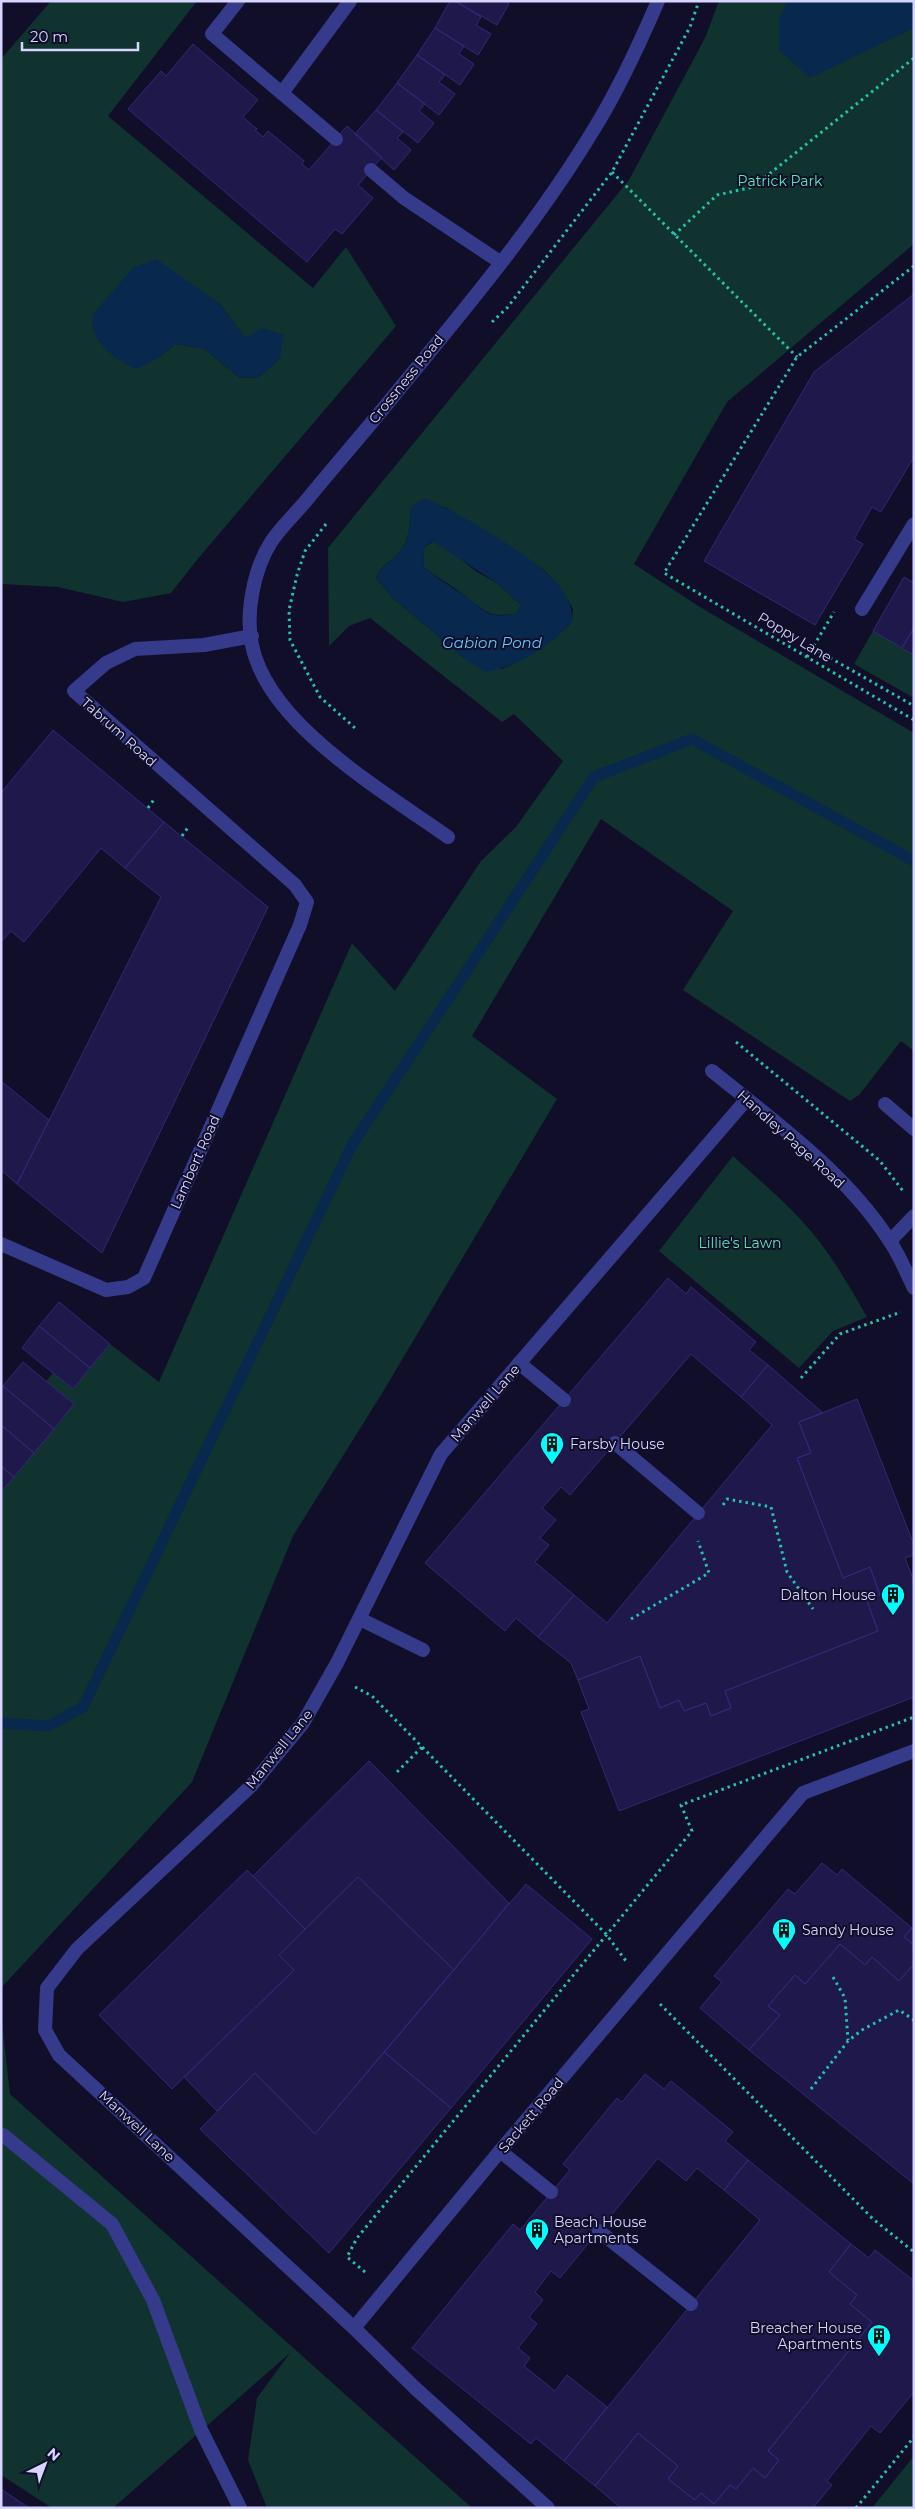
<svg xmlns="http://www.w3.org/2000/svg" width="915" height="2509" font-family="Montserrat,sans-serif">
<rect width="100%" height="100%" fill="#100e29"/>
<path fill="#10332f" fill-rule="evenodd" d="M 51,1 L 197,1 L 108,116 L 313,288 L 346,247 L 396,326 L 196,561 L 171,593 L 123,602 L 58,587 L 1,584 L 1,59 ZM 219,303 L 245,338 L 280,358 L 259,377 L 240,378 L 205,349 L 175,344 L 157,359 Z
M 719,1 L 914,1 L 914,244 L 727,402 L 634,564 L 700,607 L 914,733 L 914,1051 L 901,1041 L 859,1095 L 850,1101 L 683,990 L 733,911 L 601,819 L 472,1036 L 557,1099 L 381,1395 L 293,1536 L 192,1782 L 1,1988 L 1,1492 L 74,1404 L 46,1381 L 53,1373 L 73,1389 L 110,1344 L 159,1382 L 352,943 L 395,991 L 481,861 L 516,827 L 563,761 L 514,714 L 502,722 L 370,618 L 349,626 L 329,646 L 328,548 L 629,180 L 705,38 ZM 411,506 L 445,507 L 544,570 L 560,587 L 573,609 L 572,622 C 550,644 531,656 502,669 L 464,658 L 393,598 L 376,578 C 381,564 393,561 402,549 C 410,537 410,519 411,506 Z
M 433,541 L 453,553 L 477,572 L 497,583 L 521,605 L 517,613 C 489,619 485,611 465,596 C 452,585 437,578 424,567 L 423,549 Z
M 873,631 L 914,655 L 914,698 L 854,664 Z
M 733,1156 C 761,1182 791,1206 815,1236 C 835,1261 851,1289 867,1317 L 833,1331 L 799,1368 L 659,1251 Z
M 1,2014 L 10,2094 L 472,2508 L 267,2508 L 248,2460 L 257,2398 L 290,2353 L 113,2508 L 52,2508 L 1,2475 Z
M 914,2456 L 914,2508 L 872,2508 Z"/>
<path fill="#08284d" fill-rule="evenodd" d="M 788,1 L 914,1 L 914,28 L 810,78 L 779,50 L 779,18 Z
M 156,259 L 219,303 L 245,338 L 262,328 L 284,335 L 280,358 L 259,377 L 240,378 L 205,349 L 175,344 L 157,359 L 137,369 C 122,364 98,346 93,330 C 91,325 93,318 93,314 L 133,268 Z
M 425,498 C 458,512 539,559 560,587 C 568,598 573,608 572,622 C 547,647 520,666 485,672 L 464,658 L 393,598 L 376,578 C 381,564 394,560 402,549 C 410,537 410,519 411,506 ZM 432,541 L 497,583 L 521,605 L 517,613 C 484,621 485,608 462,594 C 448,585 436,577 424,567 L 423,549 Z"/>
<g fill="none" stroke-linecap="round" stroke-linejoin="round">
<path stroke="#08284d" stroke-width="11" d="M 1,1723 L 48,1726 L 83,1707 L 352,1145 L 594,777 L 692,739 L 914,861"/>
</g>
<path fill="#1e184b" stroke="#312979" d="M 450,1 L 455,1 L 481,17 L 476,25 L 491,34 L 478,55 L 435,28 Z
M 455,1 L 505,1 L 509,4 L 497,25 Z
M 435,28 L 464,46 L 459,54 L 474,64 L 460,85 L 417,55 Z
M 193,44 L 258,100 L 243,117 L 257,129 L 255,130 L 263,137 L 268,131 L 304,161 L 302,164 L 309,170 L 347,126 L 382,157 L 358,185 L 373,198 L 342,234 L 335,229 L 307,262 L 128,109 L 161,71 L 166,76 Z
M 417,55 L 445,75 L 439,82 L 455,94 L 439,115 L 397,83 Z
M 397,83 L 425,104 L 419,111 L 434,123 L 418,143 L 376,110 Z
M 376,110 L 403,132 L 397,138 L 411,150 L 394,170 L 355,134 Z
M 914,294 L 914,457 L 881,512 L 872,507 L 854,539 L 863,544 L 815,625 L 704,561 L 814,372 Z
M 904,577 L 914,583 L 914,628 L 902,648 L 873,631 Z
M 914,628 L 914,655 L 902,648 Z
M 53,730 L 164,822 L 125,868 L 101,848 L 24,942 L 11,931 L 1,942 L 1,793 Z
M 164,822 L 268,907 L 102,1253 L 17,1184 L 161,897 L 125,868 Z
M 1,1081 L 49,1120 L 17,1184 L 1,1170 Z
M 668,1278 L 686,1294 L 691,1287 L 756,1342 L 749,1350 L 768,1365 L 741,1397 L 691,1354 L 570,1495 L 561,1487 L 542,1508 L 556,1520 L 540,1538 L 549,1545 L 535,1562 L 574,1595 L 538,1637 L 516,1618 L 505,1631 L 425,1563 Z
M 59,1302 L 110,1344 L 90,1368 L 39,1326 Z
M 39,1326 L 90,1368 L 73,1389 L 22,1348 Z
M 23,1362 L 74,1404 L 54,1429 L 3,1386 Z
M 768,1365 L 823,1413 L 799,1422 L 811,1453 L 797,1458 L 843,1578 L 870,1567 L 880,1595 L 867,1601 L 878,1631 L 725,1691 L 731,1708 L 711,1716 L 706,1703 L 684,1711 L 679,1700 L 660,1708 L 640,1656 L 578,1680 L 571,1663 L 538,1637 L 574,1595 L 607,1623 L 772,1425 L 741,1397 Z
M 3,1386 L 54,1429 L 34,1453 L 1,1425 L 1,1389 Z
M 857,1399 L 914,1545 L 914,1555 L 905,1558 L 912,1576 L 914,1575 L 914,1697 L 619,1811 L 581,1712 L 589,1709 L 578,1680 L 640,1656 L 660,1708 L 679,1700 L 684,1711 L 706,1703 L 711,1716 L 731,1708 L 725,1691 L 878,1631 L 867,1601 L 880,1595 L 870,1567 L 843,1578 L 797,1458 L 811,1453 L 799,1422 Z
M 1,1425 L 34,1453 L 14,1477 L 1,1466 Z
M 1,1466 L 14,1477 L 1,1492 Z
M 369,1761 L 509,1903 L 454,1970 L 358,1877 L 305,1929 L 253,1876 Z
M 822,1863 L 837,1875 L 842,1869 L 912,1928 L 904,1937 L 914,1945 L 914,1964 L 899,1981 L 872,1957 L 865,1965 L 840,1944 L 805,1984 L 795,1975 L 768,2006 L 780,2015 L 749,2050 L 700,2008 L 722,1982 L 714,1976 L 788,1889 L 795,1894 Z
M 247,1870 L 305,1929 L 279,1955 L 294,1970 L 172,2089 L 99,2015 Z
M 358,1877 L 454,1970 L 315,2134 L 255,2073 L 217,2111 L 184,2077 L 294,1970 L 279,1955 Z
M 526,1884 L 592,1939 L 451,2108 L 384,2052 Z
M 912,1928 L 914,1930 L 914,1945 L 904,1937 Z
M 840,1944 L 865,1965 L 872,1957 L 899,1981 L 914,1964 L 914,2184 L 749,2050 L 780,2015 L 768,2006 L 795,1975 L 805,1984 Z
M 384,2052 L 451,2108 L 329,2253 L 200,2129 L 255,2073 L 315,2134 Z
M 645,2074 L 664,2089 L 671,2081 L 733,2132 L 725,2141 L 748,2160 L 724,2190 L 697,2168 L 686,2181 L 658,2158 L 560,2278 L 551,2271 L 535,2292 L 543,2300 L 529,2317 L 537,2324 L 518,2348 L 530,2358 L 524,2366 L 555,2391 L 567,2375 L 607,2407 L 564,2461 L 536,2438 L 531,2444 L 412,2348 L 513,2224 L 520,2230 L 570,2170 L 563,2164 L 617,2098 L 622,2102 Z
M 748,2160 L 851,2244 L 829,2272 L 857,2295 L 850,2304 L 872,2322 L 768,2451 L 779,2460 L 765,2478 L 753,2468 L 736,2489 L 730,2485 L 714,2504 L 701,2493 L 695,2500 L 668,2479 L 678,2466 L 638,2433 L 595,2486 L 564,2461 L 760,2220 L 724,2190 Z
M 851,2244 L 869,2258 L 875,2250 L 914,2281 L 914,2392 L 880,2433 L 871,2426 L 827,2481 L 832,2485 L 813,2508 L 621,2508 L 595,2486 L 638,2433 L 678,2466 L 668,2479 L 695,2500 L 701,2493 L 714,2504 L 730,2485 L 736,2489 L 753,2468 L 765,2478 L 779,2460 L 768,2451 L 872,2322 L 850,2304 L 857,2295 L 829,2272 Z
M 1,2489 L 29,2508 L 1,2508 Z"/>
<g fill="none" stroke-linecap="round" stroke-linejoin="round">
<path stroke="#26c2aa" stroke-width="3" stroke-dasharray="2.5 4" stroke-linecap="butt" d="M 612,172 L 797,357
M 674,235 L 717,195 L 753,187 L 914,58
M 914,266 L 797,357 L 664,573 L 914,720
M 492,322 L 507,308 L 612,172 L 690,27 L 699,1
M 326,524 L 305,551 L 297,575 L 289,610 L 290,640 L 320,697 L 355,728
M 813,648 L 914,706
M 807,657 L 834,612
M 148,808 L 155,798
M 182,836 L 189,826
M 736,1042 L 880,1161 L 903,1191
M 801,1378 L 840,1334 L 901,1312
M 723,1505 L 727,1499 L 771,1507 L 787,1572 L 813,1609
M 631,1619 L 709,1573 L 698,1541
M 355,1687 L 372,1696 L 606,1934 L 626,1961
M 397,1772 L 422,1747
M 833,1977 L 845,1998 L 848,2040
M 660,2004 L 873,2219 L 914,2252
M 811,2089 L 848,2041 L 862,2030 L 899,2010 L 914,2020
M 365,2272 L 347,2257 L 357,2238 L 692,1831 L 681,1805 L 914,1717
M 856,2508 L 914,2437"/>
<path stroke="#353a8b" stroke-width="14" d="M 238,1 L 212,34 L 336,139
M 282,93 L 350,1
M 371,170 L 404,198 L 500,262
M 885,1104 L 914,1129
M 890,1241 L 914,1216
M 519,1363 L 564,1400
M 615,1443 L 698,1513
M 360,1619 L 423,1650
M 3,2135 L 112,2224 L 153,2300 L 201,2430 L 240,2508
M 500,2151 L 551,2192
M 599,2231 L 691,2304"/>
<path stroke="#353a8b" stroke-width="14" d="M 862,609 L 914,524
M 448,837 C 385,792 268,725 252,645 C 245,613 254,569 271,542 C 280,528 294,515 305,502 C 332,469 360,437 387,404 C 459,316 535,227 594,129 C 619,89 639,45 658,1
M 712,1071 C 774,1121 845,1172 889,1240 C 899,1254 906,1272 914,1288
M 1,1244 L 106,1290 L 128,1287 L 144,1278 L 300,925 L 307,902 L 295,885 L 74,691 L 106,663 L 135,649 L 204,645 L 252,636
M 354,2328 L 59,2055 L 45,2030 L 47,1988 L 77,1949 L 251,1786 L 303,1723 L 337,1663 L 441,1454 L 747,1099
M 548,2508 L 415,2388 L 354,2328 L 500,2151 L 803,1793 L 914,1751"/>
</g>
<defs>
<g id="building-pin" transform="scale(1.25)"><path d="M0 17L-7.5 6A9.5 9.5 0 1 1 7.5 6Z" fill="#01feff" stroke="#100e29"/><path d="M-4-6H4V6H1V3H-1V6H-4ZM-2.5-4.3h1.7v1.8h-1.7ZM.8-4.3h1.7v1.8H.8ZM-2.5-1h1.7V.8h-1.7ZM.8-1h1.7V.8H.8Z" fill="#111"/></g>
</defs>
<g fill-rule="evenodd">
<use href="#building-pin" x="552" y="1444"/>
<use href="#building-pin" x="893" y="1595"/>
<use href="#building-pin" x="784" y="1930"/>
<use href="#building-pin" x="537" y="2230"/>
<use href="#building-pin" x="879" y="2336"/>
</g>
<g text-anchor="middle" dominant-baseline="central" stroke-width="4" stroke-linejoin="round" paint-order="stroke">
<g font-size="14" fill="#58e9b7" stroke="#100e29">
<text x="780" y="181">Patrick Park</text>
<text x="740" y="1243">Lillie's Lawn</text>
</g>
<g font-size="14" fill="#d6d5ff" stroke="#100e29">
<text transform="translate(406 379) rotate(-51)">Crossness Road</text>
<text transform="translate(795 637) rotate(31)">Poppy Lane</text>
<text transform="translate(119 732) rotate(42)">Tabrum Road</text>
<text transform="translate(791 1139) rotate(42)">Handley Page Road</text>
<text transform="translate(195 1162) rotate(-66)">Lambert Road</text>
<text transform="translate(485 1403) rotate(-49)">Manwell Lane</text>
<text transform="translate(279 1749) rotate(-51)">Manwell Lane</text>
<text transform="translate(531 2115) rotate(-50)">Sackett Road</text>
<text transform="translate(137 2126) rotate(43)">Manwell Lane</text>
</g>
<g font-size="14" fill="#d6d5ff" stroke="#100e29" text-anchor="start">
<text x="570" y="1444">Farsby House</text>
<text x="876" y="1595" text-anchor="end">Dalton House</text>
<text x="802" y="1930">Sandy House</text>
<text x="554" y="2222">Beach House<tspan x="554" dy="16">Apartments</tspan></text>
<text x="862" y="2328" text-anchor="end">Breacher House<tspan x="862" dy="16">Apartments</tspan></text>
</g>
<g font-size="15" font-style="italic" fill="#63c6ff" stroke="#100e29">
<text x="492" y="642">Gabion Pond</text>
</g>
</g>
<rect width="915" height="2509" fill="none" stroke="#d6d5ff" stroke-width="5"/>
<g transform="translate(45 2464) rotate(42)" stroke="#100e29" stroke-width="4" paint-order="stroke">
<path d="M0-4L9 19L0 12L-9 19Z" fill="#d6d5ff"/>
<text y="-8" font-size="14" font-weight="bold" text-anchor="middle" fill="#d6d5ff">N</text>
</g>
<path d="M22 42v8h116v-8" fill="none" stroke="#d6d5ff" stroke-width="2.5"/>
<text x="30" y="42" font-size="15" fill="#d6d5ff" stroke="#100e29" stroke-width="4" paint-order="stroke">20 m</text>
</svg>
